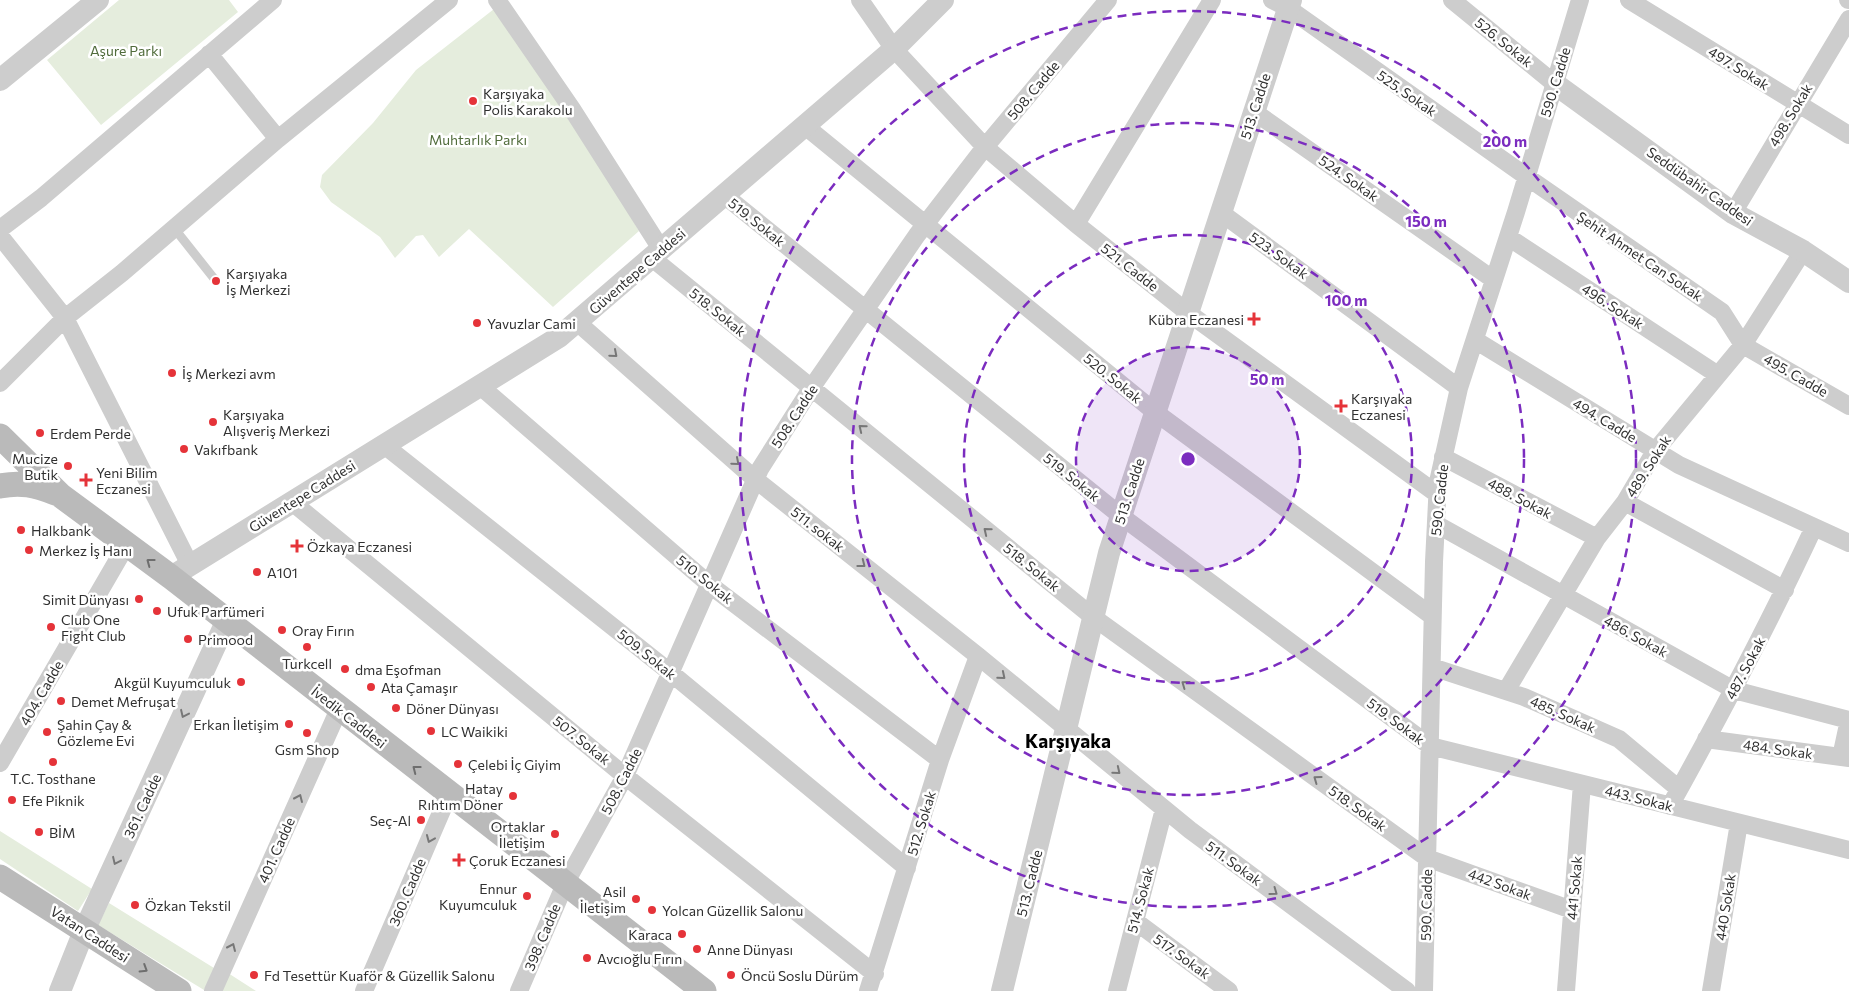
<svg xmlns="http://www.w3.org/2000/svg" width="1849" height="991" font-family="Commissioner,sans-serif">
<rect width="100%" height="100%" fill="#fff"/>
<path fill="#e5eddd" d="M 119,0 L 229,0 L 238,12 L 101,125 L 47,60 Z
M 494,9 L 574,120 L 639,231 L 553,307 L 469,229 L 439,257 L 423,235 L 416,236 L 395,258 L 380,237 L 331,202 L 320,187 L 322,175 L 373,123 L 416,70 Z
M 0,831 L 92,889 L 78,911 L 0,859 Z
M 109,903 L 214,968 L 204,990 L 98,925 Z
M 228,973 L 256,991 L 220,991 Z"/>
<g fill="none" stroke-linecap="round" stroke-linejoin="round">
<path stroke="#cdcdcd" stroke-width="9" d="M 174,228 L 216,281"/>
<path stroke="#cdcdcd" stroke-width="18" d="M 497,0 L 572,109 L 661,249
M 860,0 L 894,49 L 985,147 L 1076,224 L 1187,312 L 1437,494
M 1272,0 L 1288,8 L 1527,177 L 1722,312 L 1743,345 L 1849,406
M 1452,0 L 1555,84
M 1629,0 L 1849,135
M 1848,0 L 1849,0
M 209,54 L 278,139
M 1253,111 L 1494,280
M 805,126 L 1155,412 L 1432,616
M 724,195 L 1121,516 L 1430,746 L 1849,850
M 1220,212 L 1459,388
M 1733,213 L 1849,19
M 1076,224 L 1212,0
M 0,229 L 41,198 L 273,0
M 0,236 L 65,318 L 190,565
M 1508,237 L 1718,375
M 652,258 L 1093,617 L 1427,858 L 1572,910
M 577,322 L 756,480 L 978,656 L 1190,830 L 1407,991
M 1475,340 L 1679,465 L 1849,543
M 0,383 L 65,318 L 122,273 L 278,139 L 449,0
M 480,386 L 710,585 L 940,760
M 384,445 L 671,673 L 907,868
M 1443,457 L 1597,538
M 292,502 L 625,776 L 875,974
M 1625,502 L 1785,590
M 1436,524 L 1734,690 L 1849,720
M 1432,667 L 1524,697 L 1619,739 L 1679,789
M 1506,691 L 1597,538 L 1625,502 L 1655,451 L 1743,345 L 1803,251
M 1706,739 L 1849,758
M 1841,757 L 1849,720
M 0,763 L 127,544
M 1670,806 C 1721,714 1770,622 1814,527
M 1135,921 L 1229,991
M 213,991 L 339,709
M 364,991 L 449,794
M 519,991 L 565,884 L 625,776 L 760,469 L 812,387 L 917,235 L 985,147 L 1108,0
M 868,991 L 940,760 L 978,656
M 1117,991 L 1164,809
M 1424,991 L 1434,562 L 1438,482 L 1459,388 L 1516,212 L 1580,0
M 1566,991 L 1582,784
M 1711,991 L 1739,823"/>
<path stroke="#cdcdcd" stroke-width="22" d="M 0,80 L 98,0
M 1555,84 L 1733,213 L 1803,251 L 1849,282
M 171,577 L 559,337 L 894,49 L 943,0
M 60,991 L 84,931 L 226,622
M 1002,991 L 1109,553 L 1291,0"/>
<path stroke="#bababa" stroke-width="25" d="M 0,436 L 60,495 L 171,577 L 704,991
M 0,486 C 21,482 35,485 55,493
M 0,877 L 179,991"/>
</g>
<defs><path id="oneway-chevron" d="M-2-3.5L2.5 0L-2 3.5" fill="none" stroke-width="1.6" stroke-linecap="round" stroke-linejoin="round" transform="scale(1.25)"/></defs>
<g stroke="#777">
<use href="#oneway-chevron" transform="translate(614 354) rotate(41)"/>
<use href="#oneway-chevron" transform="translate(862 428) rotate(-141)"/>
<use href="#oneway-chevron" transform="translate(736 462) rotate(41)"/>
<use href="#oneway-chevron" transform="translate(987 531) rotate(-141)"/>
<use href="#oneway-chevron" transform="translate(862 564) rotate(38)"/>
<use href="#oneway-chevron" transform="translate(1002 676) rotate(40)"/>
<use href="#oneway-chevron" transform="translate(1185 684) rotate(-144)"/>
<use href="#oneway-chevron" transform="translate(184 714) rotate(115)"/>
<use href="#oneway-chevron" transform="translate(1117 771) rotate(39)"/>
<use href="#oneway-chevron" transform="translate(1317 779) rotate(-144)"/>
<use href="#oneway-chevron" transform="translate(299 798) rotate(-66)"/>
<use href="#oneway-chevron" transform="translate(430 839) rotate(113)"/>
<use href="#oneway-chevron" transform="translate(116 861) rotate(115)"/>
<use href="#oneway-chevron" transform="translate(1274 892) rotate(36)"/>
<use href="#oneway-chevron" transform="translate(232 947) rotate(-66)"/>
</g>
<g stroke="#6e6e6e">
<use href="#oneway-chevron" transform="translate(150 562) rotate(-143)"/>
<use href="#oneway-chevron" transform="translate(416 769) rotate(-142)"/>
<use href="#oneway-chevron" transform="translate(144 969) rotate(32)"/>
</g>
<circle cx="1188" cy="459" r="112" fill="#7b2cbf" fill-opacity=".12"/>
<g fill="none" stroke="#7b2cbf" stroke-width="2.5" stroke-dasharray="9 6">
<circle cx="1188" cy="459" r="112"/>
<circle cx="1188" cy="459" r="224"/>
<circle cx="1188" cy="459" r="336"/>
<circle cx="1188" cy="459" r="448"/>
</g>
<g fill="#e53339" stroke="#fff" stroke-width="2">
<circle cx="473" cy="101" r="5"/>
<circle cx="216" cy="281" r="5"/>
<path d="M1251.5 311.5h5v5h5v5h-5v5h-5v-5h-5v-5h5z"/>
<circle cx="477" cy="323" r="5"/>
<circle cx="172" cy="373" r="5"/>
<path d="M1338.5 398.5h5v5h5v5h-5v5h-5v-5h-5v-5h5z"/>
<circle cx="213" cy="422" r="5"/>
<circle cx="40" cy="433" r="5"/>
<circle cx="184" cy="449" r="5"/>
<circle cx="68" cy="466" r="5"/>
<path d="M83.5 472.5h5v5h5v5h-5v5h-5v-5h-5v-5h5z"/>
<circle cx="21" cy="530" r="5"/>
<path d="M294.5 538.5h5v5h5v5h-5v5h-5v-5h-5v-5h5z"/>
<circle cx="29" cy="550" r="5"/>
<circle cx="257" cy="572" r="5"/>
<circle cx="139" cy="599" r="5"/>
<circle cx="157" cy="611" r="5"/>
<circle cx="51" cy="627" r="5"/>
<circle cx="282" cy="630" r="5"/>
<circle cx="188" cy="639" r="5"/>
<circle cx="307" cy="647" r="5"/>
<circle cx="345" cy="669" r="5"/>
<circle cx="241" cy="682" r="5"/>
<circle cx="371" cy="687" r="5"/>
<circle cx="61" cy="701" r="5"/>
<circle cx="396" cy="708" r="5"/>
<circle cx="289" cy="724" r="5"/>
<circle cx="431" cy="731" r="5"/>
<circle cx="47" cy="732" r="5"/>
<circle cx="307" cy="733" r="5"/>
<circle cx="53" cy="762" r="5"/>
<circle cx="458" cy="764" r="5"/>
<circle cx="513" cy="796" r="5"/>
<circle cx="12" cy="800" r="5"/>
<circle cx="421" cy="820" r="5"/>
<circle cx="39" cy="832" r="5"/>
<circle cx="555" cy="834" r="5"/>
<path d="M456.5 852.5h5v5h5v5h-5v5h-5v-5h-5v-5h5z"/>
<circle cx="527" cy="896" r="5"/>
<circle cx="636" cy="899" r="5"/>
<circle cx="135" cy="905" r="5"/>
<circle cx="652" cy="910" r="5"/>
<circle cx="682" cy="934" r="5"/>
<circle cx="697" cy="949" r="5"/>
<circle cx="587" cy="958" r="5"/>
<circle cx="254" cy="975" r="5"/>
<circle cx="731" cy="975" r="5"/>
</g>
<g text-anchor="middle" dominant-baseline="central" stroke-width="5" stroke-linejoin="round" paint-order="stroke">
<g font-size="14" fill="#303030" stroke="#fff">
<text transform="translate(1504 42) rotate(39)">526. Sokak</text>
<text transform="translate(1739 68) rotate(32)">497. Sokak</text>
<text transform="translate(1555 82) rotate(-73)">590. Cadde</text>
<text transform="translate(1033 90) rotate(-50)">508. Cadde</text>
<text transform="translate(1407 93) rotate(35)">525. Sokak</text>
<text transform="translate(1255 106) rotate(-72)">513. Cadde</text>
<text transform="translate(1790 115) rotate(-59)">498. Sokak</text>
<text transform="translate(1349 178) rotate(35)">524. Sokak</text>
<text transform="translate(1700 186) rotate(35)">Seddübahir Caddesi</text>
<text transform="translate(757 222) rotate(39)">519. Sokak</text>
<text transform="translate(1279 255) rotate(36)">523. Sokak</text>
<text transform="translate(1640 256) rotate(34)">Şehit Ahmet Can Sokak</text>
<text transform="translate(1130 267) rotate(38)">521. Cadde</text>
<text transform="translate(637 271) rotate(-41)">Güventepe Caddesi</text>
<text transform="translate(1613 306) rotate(33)">496. Sokak</text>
<text transform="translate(718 312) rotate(39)">518. Sokak</text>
<text transform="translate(1796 375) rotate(30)">495. Cadde</text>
<text transform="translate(1113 378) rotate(39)">520. Sokak</text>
<text transform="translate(794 416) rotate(-57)">508. Cadde</text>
<text transform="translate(1605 420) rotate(31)">494. Cadde</text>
<text transform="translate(1648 466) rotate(-57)">489. Sokak</text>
<text transform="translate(1072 477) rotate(39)">519. Sokak</text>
<text transform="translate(1129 491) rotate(-72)">513. Cadde</text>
<text transform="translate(302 496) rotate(-32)">Güventepe Caddesi</text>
<text transform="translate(1520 498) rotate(28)">488. Sokak</text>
<text transform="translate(1439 500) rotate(-84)">590. Cadde</text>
<text transform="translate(818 529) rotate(38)">511. sokak</text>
<text transform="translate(1032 567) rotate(39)">518. Sokak</text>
<text transform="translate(705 579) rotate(39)">510. Sokak</text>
<text transform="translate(1636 636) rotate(29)">486. Sokak</text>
<text transform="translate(647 654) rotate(39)">509. Sokak</text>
<text transform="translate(1745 668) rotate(-62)">487. Sokak</text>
<text transform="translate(41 693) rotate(-60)">404. Cadde</text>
<text transform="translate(1563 714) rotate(24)">485. Sokak</text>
<text transform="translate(349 717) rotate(38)">İvedik Caddesi</text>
<text transform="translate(1396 721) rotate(37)">519. Sokak</text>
<text transform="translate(582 740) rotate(39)">507. Sokak</text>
<text transform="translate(1778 749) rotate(8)">484. Sokak</text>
<text transform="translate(621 781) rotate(-63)">508. Cadde</text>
<text transform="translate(1639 798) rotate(14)">443. Sokak</text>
<text transform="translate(142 806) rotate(-65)">361. Cadde</text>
<text transform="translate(1358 808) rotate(36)">518. Sokak</text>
<text transform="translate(921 823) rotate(-73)">512. Sokak</text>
<text transform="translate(276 850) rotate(-66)">401. Cadde</text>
<text transform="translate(1234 863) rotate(36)">511. Sokak</text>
<text transform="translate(1029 883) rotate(-76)">513. Cadde</text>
<text transform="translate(1500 884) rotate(20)">442 Sokak</text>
<text transform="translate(1574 888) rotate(-85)">441 Sokak</text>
<text transform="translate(407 892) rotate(-67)">360. Cadde</text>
<text transform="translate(1140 900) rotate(-75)">514. Sokak</text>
<text transform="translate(1426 905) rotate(-89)">590. Cadde</text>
<text transform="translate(1725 907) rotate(-81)">440 Sokak</text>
<text transform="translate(90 934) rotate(33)">Vatan Caddesi</text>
<text transform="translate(542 937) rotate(-67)">398. Cadde</text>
<text transform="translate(1182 956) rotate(36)">517. Sokak</text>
</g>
<g font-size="14" fill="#516c3c" stroke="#fff">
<text x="126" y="50">Aşure Parkı</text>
<text x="478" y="139">Muhtarlık Parkı</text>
</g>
<g font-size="14" fill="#303030" stroke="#fff" text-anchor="start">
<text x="483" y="93">Karşıyaka<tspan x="483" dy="16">Polis Karakolu</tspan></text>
<text x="226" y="273">Karşıyaka<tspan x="226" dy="16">İş Merkezi</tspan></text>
<text x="1244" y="319" text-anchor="end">Kübra Eczanesi</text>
<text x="487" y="323">Yavuzlar Cami</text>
<text x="182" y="373">İş Merkezi avm</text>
<text x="1351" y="398">Karşıyaka<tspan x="1351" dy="16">Eczanesi</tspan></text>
<text x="223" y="414">Karşıyaka<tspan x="223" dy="16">Alışveriş Merkezi</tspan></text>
<text x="50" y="433">Erdem Perde</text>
<text x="194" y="449">Vakıfbank</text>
<text x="58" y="458" text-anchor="end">Mucize<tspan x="58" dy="16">Butik</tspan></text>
<text x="96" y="472">Yeni Bilim<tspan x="96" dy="16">Eczanesi</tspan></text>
<text x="31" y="530">Halkbank</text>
<text x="307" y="546">Özkaya Eczanesi</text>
<text x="39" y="550">Merkez İş Hanı</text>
<text x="267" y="572">A101</text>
<text x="129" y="599" text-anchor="end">Simit Dünyası</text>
<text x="167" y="611">Ufuk Parfümeri</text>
<text x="61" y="619">Club One<tspan x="61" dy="16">Fight Club</tspan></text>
<text x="292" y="630">Oray Fırın</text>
<text x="198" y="639">Primood</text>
<text x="307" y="663" text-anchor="middle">Turkcell</text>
<text x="355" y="669">dma Eşofman</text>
<text x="231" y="682" text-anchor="end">Akgül Kuyumculuk</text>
<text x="381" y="687">Ata Çamaşır</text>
<text x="71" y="701">Demet Mefruşat</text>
<text x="406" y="708">Döner Dünyası</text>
<text x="57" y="724">Şahin Çay &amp;<tspan x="57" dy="16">Gözleme Evi</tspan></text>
<text x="279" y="724" text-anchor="end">Erkan İletişim</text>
<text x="441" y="731">LC Waikiki</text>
<text x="307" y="749" text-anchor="middle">Gsm Shop</text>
<text x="468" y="764">Çelebi İç Giyim</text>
<text x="53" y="778" text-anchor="middle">T.C. Tosthane</text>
<text x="503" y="788" text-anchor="end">Hatay<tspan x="503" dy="16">Rıhtım Döner</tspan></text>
<text x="22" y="800">Efe Piknik</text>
<text x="411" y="820" text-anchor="end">Seç-Al</text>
<text x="545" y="826" text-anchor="end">Ortaklar<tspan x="545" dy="16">İletişim</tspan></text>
<text x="49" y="832">BİM</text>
<text x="469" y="860">Çoruk Eczanesi</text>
<text x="517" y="888" text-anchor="end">Ennur<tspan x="517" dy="16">Kuyumculuk</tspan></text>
<text x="626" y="891" text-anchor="end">Asil<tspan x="626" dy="16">İletişim</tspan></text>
<text x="145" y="905">Özkan Tekstil</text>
<text x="662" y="910">Yolcan Güzellik Salonu</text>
<text x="672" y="934" text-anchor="end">Karaca</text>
<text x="707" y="949">Anne Dünyası</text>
<text x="597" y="958">Avcıoğlu Fırın</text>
<text x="264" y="975">Fd Tesettür Kuaför &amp; Güzellik Salonu</text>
<text x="741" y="975">Öncü Soslu Dürüm</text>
</g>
<g font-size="19" font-weight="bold" fill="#000" stroke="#fff">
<text x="1068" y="740">Karşıyaka</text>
</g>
</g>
<circle cx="1188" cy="459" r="8" fill="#7b2cbf" stroke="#fff" stroke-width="2.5"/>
<g font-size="15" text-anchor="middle" font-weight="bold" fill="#7b2cbf" stroke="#fff" stroke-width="5" stroke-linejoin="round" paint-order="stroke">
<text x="1505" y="147">200 m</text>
<text x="1426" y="227">150 m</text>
<text x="1346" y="306">100 m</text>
<text x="1267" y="385">50 m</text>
</g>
</svg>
